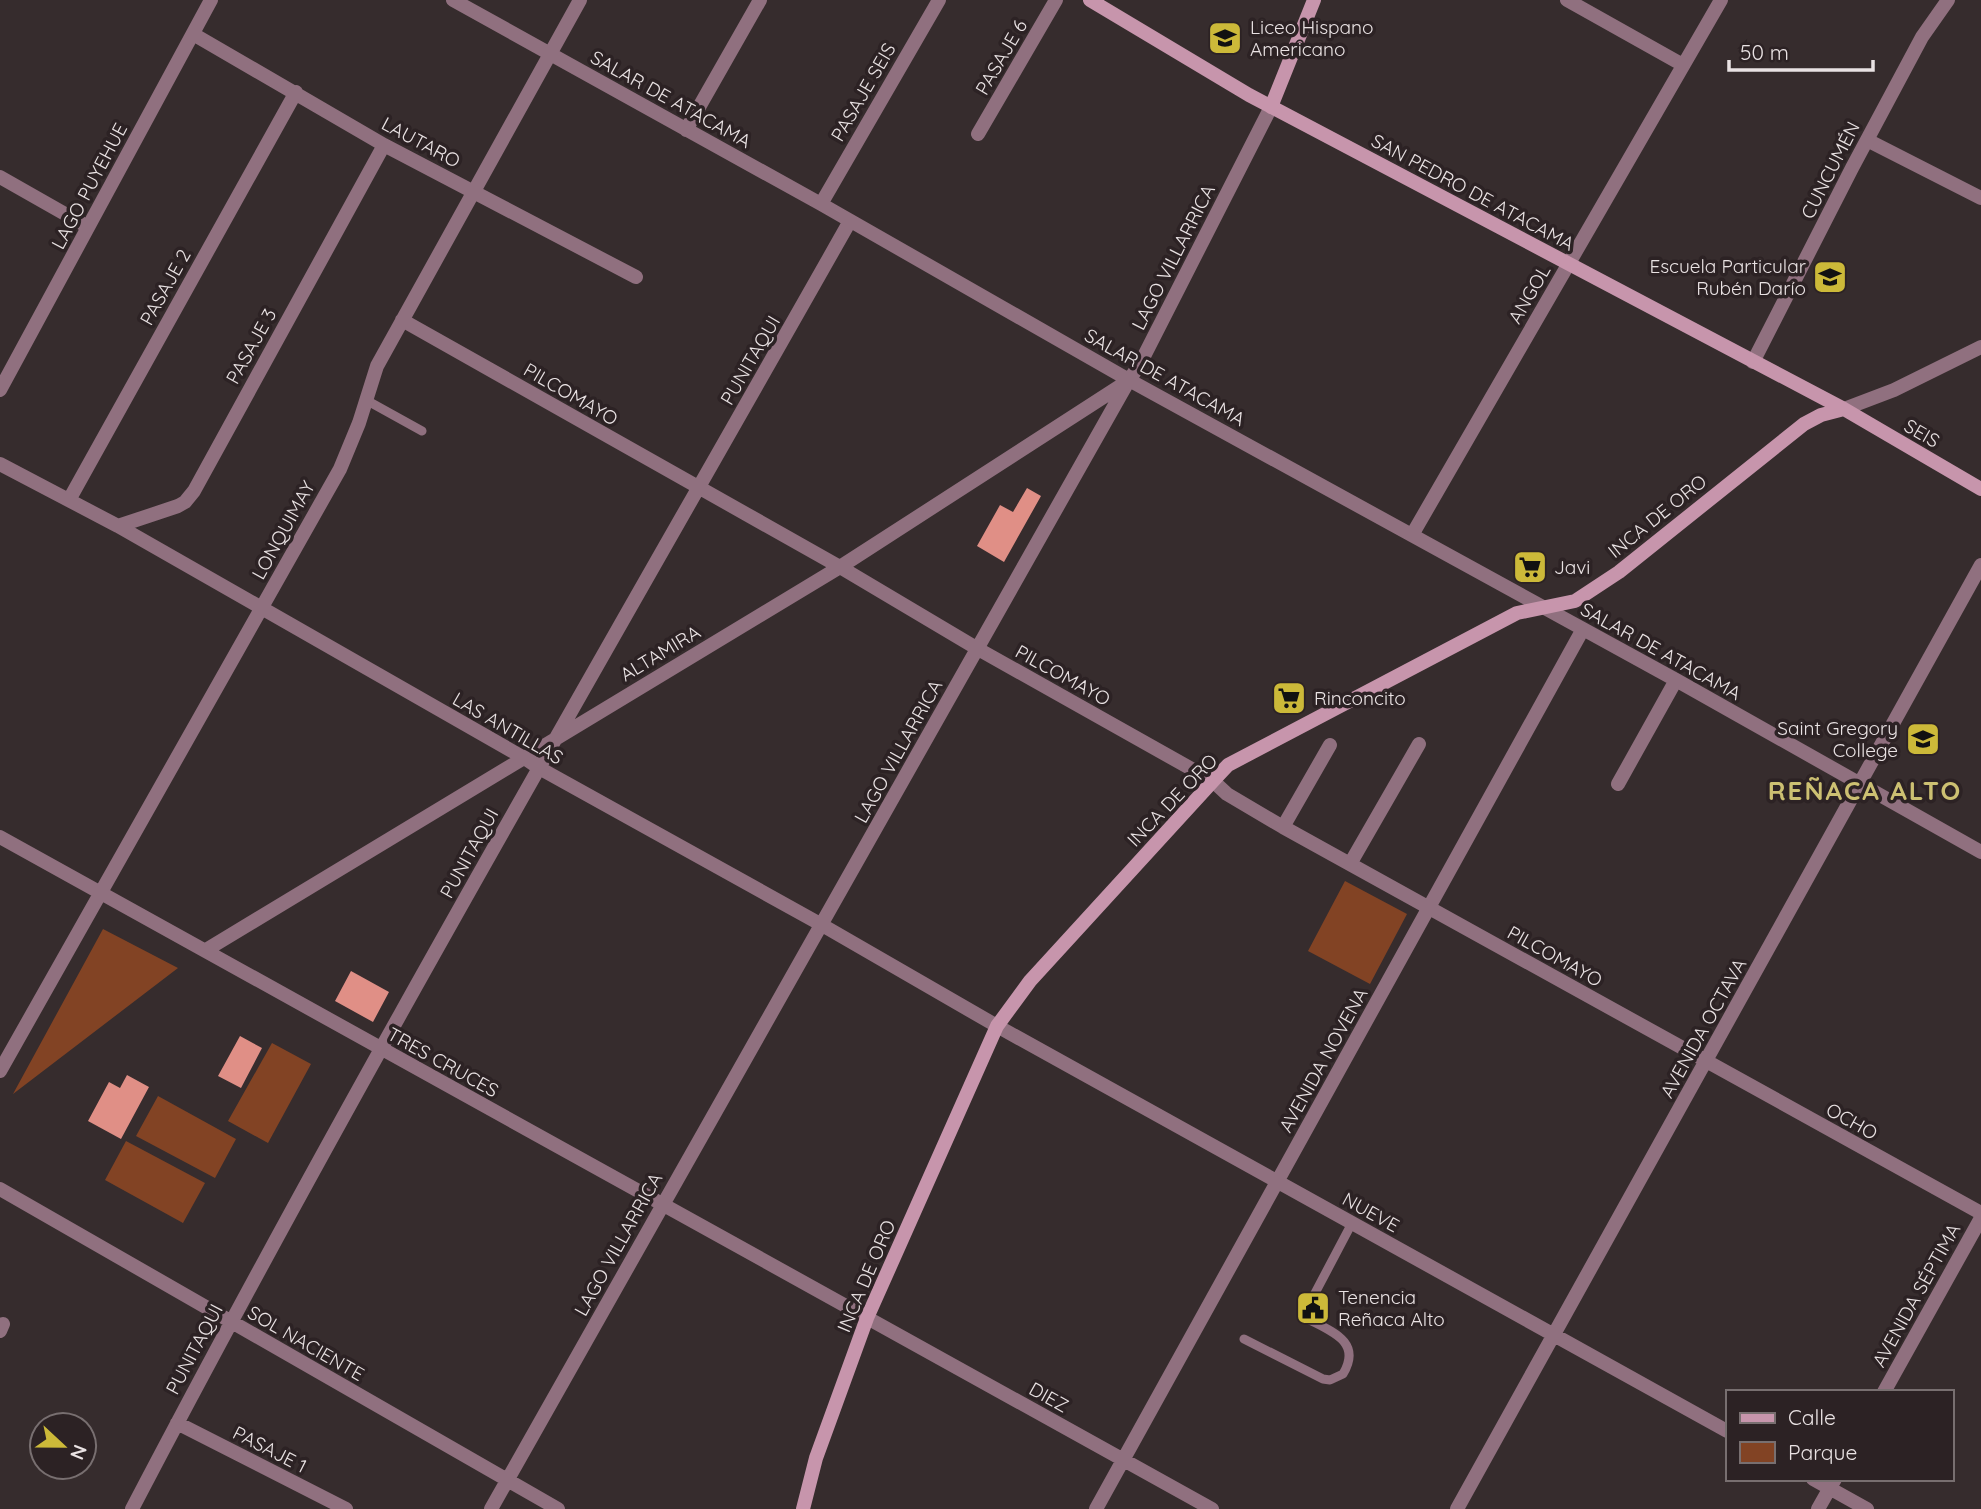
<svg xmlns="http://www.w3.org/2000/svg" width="1981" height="1509" font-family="Quicksand,sans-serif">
<rect width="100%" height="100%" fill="#362c2d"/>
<path fill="#824324" d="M 1345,881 L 1407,914 L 1370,984 L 1308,951 Z
M 103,929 L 178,968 L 13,1094 Z
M 272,1043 L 311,1064 L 268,1143 L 228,1121 Z
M 158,1096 L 236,1139 L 215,1178 L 136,1136 Z
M 126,1141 L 205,1183 L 183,1223 L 105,1180 Z"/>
<path fill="#e08f86" d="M 1027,488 L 1041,496 L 1004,562 L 977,546 L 1000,505 L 1013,512 Z
M 351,971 L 389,992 L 373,1022 L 335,1001 Z
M 240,1036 L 262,1048 L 241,1088 L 218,1076 Z
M 127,1075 L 149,1087 L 121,1139 L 88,1121 L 109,1082 L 120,1088 Z"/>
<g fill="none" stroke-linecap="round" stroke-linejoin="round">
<path stroke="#90707f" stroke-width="9" d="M 366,400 L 422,431
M 1244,1339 L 1323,1379 L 1330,1380 L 1343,1374 C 1363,1341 1330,1331 1306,1318 L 1304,1314 L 1352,1223"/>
<path stroke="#90707f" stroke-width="14" d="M 453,0 L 821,204 L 1129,380 L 1676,680 L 1981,852
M 1567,0 L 1683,65
M 193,34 L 384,145 L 636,277
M 686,130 L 760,0
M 978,134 L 1056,0
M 1867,140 L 1981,198
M 0,177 L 88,227
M 821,204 L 939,0
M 402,320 L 840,567 L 978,649 L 1213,781 L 1227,794 L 1283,827 L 1981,1213
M 1753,362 L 1852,168 L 1922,37 L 1948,0
M 0,390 L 211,0
M 1844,409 L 1894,390 L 1981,347
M 0,464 L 118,526 L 526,759 L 539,768 L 822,925 L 997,1026 L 1727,1431
M 69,500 L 296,92
M 118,526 L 178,506 L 185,502 L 194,491 L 384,145
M 1412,535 L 1721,0
M 1618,784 L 1676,680
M 1283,827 L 1330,745
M 0,837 L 1212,1509
M 1350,864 L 1419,744
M 206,950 L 840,567 L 1125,383
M 0,1071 L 340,469 L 359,423 L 377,366 L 580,0
M 0,1189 L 558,1509
M 0,1331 L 3,1324
M 1884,1392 L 1981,1218
M 177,1423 L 346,1509
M 1813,1479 L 1867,1509
M 132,1509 C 360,1073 608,649 850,221
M 491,1509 L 1129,380 L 1140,364 L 1271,107
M 1096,1509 L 1583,629
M 1457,1509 L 1981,565
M 1818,1509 L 1835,1479"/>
<path stroke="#c795ac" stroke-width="14" d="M 1090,0 L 1249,95 L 1844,409 L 1981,489
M 1271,107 L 1314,0
M 803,1509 L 816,1458 L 867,1318 L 997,1026 L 1030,981 L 1213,781 L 1228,765 L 1517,613 L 1575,601 L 1619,572 L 1804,424 L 1821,415 L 1844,409"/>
</g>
<defs>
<g id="school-square" transform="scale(1.75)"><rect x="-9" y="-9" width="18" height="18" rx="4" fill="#ccb939" stroke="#2c2224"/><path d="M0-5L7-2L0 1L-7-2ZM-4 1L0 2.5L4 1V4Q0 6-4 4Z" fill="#111"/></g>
<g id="supermarket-square" transform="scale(1.75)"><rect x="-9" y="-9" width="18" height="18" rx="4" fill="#ccb939" stroke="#2c2224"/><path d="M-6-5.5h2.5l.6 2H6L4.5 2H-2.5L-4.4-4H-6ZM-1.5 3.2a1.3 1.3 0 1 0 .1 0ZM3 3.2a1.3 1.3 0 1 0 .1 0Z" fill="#111"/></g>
<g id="civic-square" transform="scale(1.75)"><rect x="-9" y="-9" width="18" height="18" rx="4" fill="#ccb939" stroke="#2c2224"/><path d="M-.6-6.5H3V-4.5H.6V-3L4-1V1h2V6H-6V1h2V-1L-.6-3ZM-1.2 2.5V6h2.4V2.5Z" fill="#111"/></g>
</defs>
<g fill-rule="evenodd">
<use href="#school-square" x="1225" y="38"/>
<use href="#school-square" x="1830" y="277"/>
<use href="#supermarket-square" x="1530" y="567"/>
<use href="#supermarket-square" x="1289" y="698"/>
<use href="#school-square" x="1923" y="739"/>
<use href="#civic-square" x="1313" y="1308"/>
</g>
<g text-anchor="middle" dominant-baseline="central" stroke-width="7" stroke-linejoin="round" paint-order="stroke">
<g font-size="19" fill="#e9e2e3" stroke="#2c2224" text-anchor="start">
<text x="1250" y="27">Liceo Hispano<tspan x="1250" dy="22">Americano</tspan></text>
<text x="1806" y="266" text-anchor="end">Escuela Particular<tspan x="1806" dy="22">Rubén Darío</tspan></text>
<text x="1554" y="567">Javi</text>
<text x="1314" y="698">Rinconcito</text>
<text x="1898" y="728" text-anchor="end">Saint Gregory<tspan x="1898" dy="22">College</tspan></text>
<text x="1338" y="1297">Tenencia<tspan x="1338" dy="22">Reñaca Alto</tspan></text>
</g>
<g font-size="19" fill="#e9e2e3" stroke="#2c2224">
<text transform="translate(1001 57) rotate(-60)">PASAJE 6</text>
<text transform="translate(863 92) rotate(-60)">PASAJE SEIS</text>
<text transform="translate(671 99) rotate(29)">SALAR DE ATACAMA</text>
<text transform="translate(421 142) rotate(28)">LAUTARO</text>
<text transform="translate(1830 170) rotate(-63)">CUNCUMÉN</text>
<text transform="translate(89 186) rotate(-62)">LAGO PUYEHUE</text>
<text transform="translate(1473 192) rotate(28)">SAN PEDRO DE ATACAMA</text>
<text transform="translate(1173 257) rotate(-63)">LAGO VILLARRICA</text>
<text transform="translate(165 287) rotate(-61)">PASAJE 2</text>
<text transform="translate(1529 294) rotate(-60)">ANGOL</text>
<text transform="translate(251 346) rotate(-61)">PASAJE 3</text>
<text transform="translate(750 360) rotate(-60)">PUNITAQUI</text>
<text transform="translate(1165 377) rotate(29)">SALAR DE ATACAMA</text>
<text transform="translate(571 394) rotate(30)">PILCOMAYO</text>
<text transform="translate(1922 433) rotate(30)">SEIS</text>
<text transform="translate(1657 516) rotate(-39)">INCA DE ORO</text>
<text transform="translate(283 530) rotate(-61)">LONQUIMAY</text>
<text transform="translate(1661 651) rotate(29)">SALAR DE ATACAMA</text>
<text transform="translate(660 653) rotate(-31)">ALTAMIRA</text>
<text transform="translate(1063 675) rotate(29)">PILCOMAYO</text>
<text transform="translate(508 728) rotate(30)">LAS ANTILLAS</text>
<text transform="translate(898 751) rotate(-61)">LAGO VILLARRICA</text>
<text transform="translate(1172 800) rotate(-46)">INCA DE ORO</text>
<text transform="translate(469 853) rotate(-61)">PUNITAQUI</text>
<text transform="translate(1555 956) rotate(29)">PILCOMAYO</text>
<text transform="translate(1703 1028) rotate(-61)">AVENIDA OCTAVA</text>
<text transform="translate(1323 1060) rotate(-61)">AVENIDA NOVENA</text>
<text transform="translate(443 1062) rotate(29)">TRES CRUCES</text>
<text transform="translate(1852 1121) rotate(29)">OCHO</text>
<text transform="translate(1371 1212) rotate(29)">NUEVE</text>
<text transform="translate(618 1244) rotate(-61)">LAGO VILLARRICA</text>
<text transform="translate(866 1276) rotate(-67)">INCA DE ORO</text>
<text transform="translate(1916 1295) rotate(-61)">AVENIDA SÉPTIMA</text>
<text transform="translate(306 1343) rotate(30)">SOL NACIENTE</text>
<text transform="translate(194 1349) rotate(-62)">PUNITAQUI</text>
<text transform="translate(1049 1397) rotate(29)">DIEZ</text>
<text transform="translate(270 1449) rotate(27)">PASAJE 1</text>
</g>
<g font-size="26" font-weight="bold" letter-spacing="2" fill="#ccc072" stroke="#2c2224">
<text x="1865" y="790">REÑACA ALTO</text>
</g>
</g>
<rect x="1726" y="1390" width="228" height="91" fill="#2c2224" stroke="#786f70" stroke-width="2"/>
<rect x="1740" y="1413" width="35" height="10" fill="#c795ac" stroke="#786f70" stroke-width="2"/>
<text x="1788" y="1425" font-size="21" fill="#e9e2e3">Calle</text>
<rect x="1740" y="1442" width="35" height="21" fill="#824324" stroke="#786f70" stroke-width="2"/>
<text x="1788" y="1460" font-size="21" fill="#e9e2e3">Parque</text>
<g transform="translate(63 1446) rotate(112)"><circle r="33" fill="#2c2224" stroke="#786f70" stroke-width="2"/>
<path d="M0-5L12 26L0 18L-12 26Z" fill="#ccb939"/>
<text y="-10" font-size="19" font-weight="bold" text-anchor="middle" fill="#e9e2e3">N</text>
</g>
<path d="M1729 60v10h144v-10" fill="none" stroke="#e9e2e3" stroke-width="3.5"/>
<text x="1740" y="60" font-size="21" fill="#e9e2e3" stroke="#2c2224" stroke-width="5" paint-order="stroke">50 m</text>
</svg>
